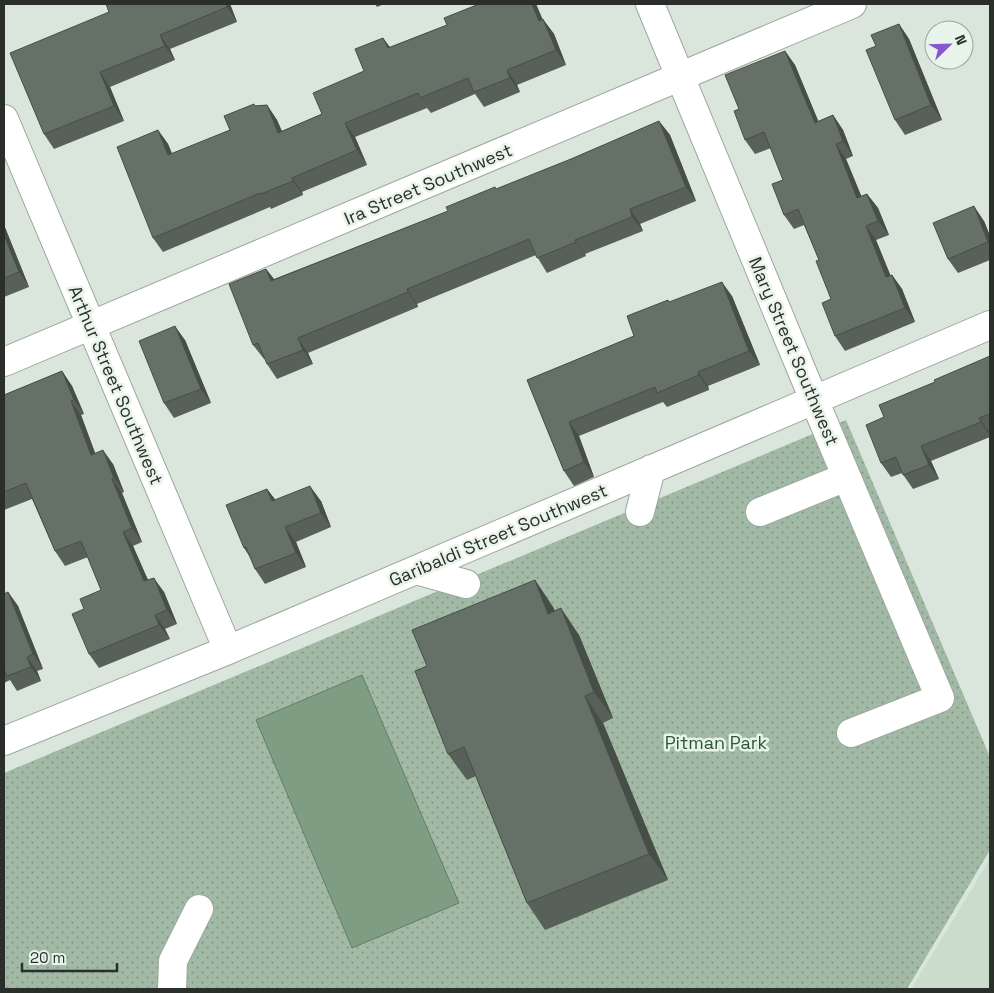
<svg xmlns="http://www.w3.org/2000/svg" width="994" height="993" font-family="'Space Grotesk',sans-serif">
<defs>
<pattern id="park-dots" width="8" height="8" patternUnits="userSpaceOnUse" patternTransform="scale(1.25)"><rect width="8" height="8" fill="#a2baa5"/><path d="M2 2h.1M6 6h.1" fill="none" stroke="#849887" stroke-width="1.8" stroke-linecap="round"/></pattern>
</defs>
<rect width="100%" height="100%" fill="#dae6dc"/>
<path fill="#cbdccd" d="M 990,859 L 990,989 L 911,989 Z"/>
<path fill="url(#park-dots)" d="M 846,420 L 990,757 L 990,850 L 907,989 L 4,989 L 4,773 Z"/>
<path fill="#7e9d82" stroke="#657c68" d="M 362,675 L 459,903 L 352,948 L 256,720 Z"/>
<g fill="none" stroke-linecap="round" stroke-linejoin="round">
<g stroke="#9ca79e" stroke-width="30">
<path id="minor" d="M 650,4 L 804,376 L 940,698 L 851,733
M 4,119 L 228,650
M 4,362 L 852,4
M 640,512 L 651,469
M 760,512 L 846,477
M 416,570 L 466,584
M 4,741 L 228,650 L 990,325
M 172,989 L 173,961 L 199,909"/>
</g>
<use href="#minor" stroke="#fff" stroke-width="28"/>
</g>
<path fill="#576059" d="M 106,4 L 230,4 L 237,22 L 170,49 L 175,60 L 110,87 L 124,121 L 54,149 L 44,134 L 109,12 Z
M 375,4 L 384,4 L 377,7 Z
M 479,4 L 536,4 L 543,20 L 554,34 L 566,65 L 517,85 L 520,92 L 484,107 L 475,94 L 431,113 L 427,108 L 355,137 L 367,165 L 302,192 L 303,195 L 271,209 L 270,207 L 163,252 L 153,238 L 158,130 L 168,144 L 172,154 L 230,130 L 255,106 L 267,105 L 277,120 L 282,131 L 322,114 L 364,71 L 383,38 L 390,47 L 447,25 Z
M 899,24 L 909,39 L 942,120 L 905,135 L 895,120 L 876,46 Z
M 785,51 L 795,65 L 818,121 L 833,115 L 843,130 L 853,156 L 846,159 L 861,196 L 867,194 L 878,208 L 889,235 L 876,240 L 890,275 L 892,275 L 902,289 L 915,322 L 845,351 L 835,336 L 831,299 L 819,260 L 804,225 L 794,229 L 784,215 L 783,180 L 771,148 L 755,154 L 745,140 Z
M 659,121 L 670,135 L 696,201 L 640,224 L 643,231 L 585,254 L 586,256 L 547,273 L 536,255 L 417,304 L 418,307 L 308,353 L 313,364 L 277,379 L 267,364 L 265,359 L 264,359 L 253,345 L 266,269 L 274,279 L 448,211 L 495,187 L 496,189 L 571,159 Z
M 984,221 L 990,236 L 990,260 L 958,273 L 948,259 Z
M 4,225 L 29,287 L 4,297 Z
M 732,296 L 760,365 L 708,386 L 709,390 L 667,407 L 663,402 L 579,436 L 594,477 L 574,486 L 564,471 L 527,380 L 634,336 L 670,302 Z
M 185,340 L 211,403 L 174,418 L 164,403 Z
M 990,356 L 990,437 L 931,461 L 939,479 L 913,489 L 902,473 L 891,477 L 881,463 L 884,417 L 935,382 Z
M 62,371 L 72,386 L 84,414 L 81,415 L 95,453 L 113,464 L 124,492 L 122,493 L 142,542 L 133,546 L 148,580 L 164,592 L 177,624 L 165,629 L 170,639 L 99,668 L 89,654 L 84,609 L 101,590 L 88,557 L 65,566 L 55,551 L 32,499 L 4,510 L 4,395 Z
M 267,489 L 275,500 L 321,501 L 331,527 L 296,542 L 306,567 L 265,584 L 255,569 L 251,559 L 244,548 Z
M 535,580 L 553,607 L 555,611 L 579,635 L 613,718 L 603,723 L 668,880 L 545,930 L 527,903 L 476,776 L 467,780 L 448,754 L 427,666 Z
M 8,592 L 18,606 L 43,669 L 37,671 L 41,681 L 17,691 L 10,680 L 4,683 L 4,594 Z"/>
<path fill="#474e48" d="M 226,4 L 230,4 L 237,22 L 227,7 Z
M 532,4 L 536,4 L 549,36 L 539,21 Z
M 543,19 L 554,34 L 566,65 L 556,50 Z
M 899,24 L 909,39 L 942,120 L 931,105 Z
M 160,35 L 170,49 L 175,60 L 165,46 Z
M 383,38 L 393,52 L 388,48 Z
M 785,51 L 795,65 L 825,137 L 815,123 Z
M 507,70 L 517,85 L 520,92 L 510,78 Z
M 100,72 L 110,87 L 124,121 L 114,106 Z
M 267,105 L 277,120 L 288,147 L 278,133 Z
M 833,115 L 843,130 L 853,156 L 843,141 Z
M 659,121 L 670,135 L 696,201 L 686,187 Z
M 345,123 L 355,137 L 367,165 L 357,150 Z
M 158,130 L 168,144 L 179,170 L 168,155 Z
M 836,144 L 846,159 L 868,212 L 857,198 Z
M 292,178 L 302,192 L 303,195 L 293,181 Z
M 867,194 L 878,208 L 889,235 L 878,221 Z
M 974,206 L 984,221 L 990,236 L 990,245 L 988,242 Z
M 630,209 L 640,224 L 643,231 L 632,217 Z
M 4,225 L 29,287 L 19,272 L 4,235 Z
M 866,226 L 876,240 L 897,291 L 886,277 Z
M 575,240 L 585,254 L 586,256 L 576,242 Z
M 266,269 L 277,283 L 271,281 Z
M 892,275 L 902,289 L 915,322 L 905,308 Z
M 722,282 L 732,296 L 760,365 L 749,351 Z
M 407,289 L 417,304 L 418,307 L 408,292 Z
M 175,326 L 185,340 L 211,403 L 201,389 Z
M 298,338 L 308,353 L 313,364 L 303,350 Z
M 62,371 L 72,386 L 84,414 L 74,400 Z
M 698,372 L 708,386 L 709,390 L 699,375 Z
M 71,401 L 81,415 L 101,469 L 91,455 Z
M 979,418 L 990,433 L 990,435 L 981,422 Z
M 569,422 L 579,436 L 594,477 L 584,462 Z
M 921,446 L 931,461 L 939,479 L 929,465 Z
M 103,450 L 113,464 L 124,492 L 114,478 Z
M 112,479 L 122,493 L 142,542 L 132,528 Z
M 310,486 L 321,501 L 331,527 L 321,513 Z
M 267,489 L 278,503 L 272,501 Z
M 285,527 L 296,542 L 306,567 L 296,553 Z
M 123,532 L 133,546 L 155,596 L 144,581 Z
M 154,578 L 164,592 L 177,624 L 167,610 Z
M 535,580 L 553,607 L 567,640 L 548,614 Z
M 8,592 L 18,606 L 43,669 L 33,654 Z
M 561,608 L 579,635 L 613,718 L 594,692 Z
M 155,615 L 165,629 L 170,639 L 159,625 Z
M 27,657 L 37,671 L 41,681 L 31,667 Z
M 585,696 L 603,723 L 668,880 L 649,854 Z"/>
<path fill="#657067" stroke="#474e48" d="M 106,4 L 226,4 L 227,7 L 160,35 L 165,46 L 100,72 L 114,106 L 44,134 L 10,53 L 109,12 Z
M 479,4 L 532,4 L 539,21 L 543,19 L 556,50 L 507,70 L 510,78 L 474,92 L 468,78 L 420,98 L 418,93 L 345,123 L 357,150 L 292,178 L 293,181 L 261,194 L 260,193 L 153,238 L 117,147 L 158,130 L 168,155 L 230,130 L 224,116 L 254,104 L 255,106 L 267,105 L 278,133 L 322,114 L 313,93 L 364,71 L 355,49 L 383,38 L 388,48 L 447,25 L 444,18 Z
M 899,24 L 931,105 L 895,120 L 866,50 L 876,46 L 871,35 Z
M 785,51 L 815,123 L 833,115 L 843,141 L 836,144 L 857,198 L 867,194 L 878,221 L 866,226 L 886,277 L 892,275 L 905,308 L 835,336 L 822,303 L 831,299 L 816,261 L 819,260 L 798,209 L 784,215 L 772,184 L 783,180 L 764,132 L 745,140 L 734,111 L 739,109 L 725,75 Z
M 659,121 L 686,187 L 630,209 L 632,217 L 575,240 L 576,242 L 537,258 L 529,239 L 407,289 L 408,292 L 298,338 L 303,350 L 267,364 L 258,343 L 253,345 L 229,284 L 266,269 L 271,281 L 448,211 L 446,207 L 495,187 L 496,189 L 571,159 Z
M 974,206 L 988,242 L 948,259 L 933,223 Z
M 4,235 L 19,272 L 4,278 Z
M 722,282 L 749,351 L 698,372 L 699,375 L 657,393 L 655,387 L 569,422 L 584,462 L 564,471 L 527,380 L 634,336 L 627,316 L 668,300 L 669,302 Z
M 175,326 L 201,389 L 164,403 L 139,341 Z
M 990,356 L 990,414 L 979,418 L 981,422 L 921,446 L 929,465 L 903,475 L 896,457 L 881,463 L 866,425 L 884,417 L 879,405 L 935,382 L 934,380 Z
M 62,371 L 74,400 L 71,401 L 91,455 L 103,450 L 114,478 L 112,479 L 132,528 L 123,532 L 144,581 L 154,578 L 167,610 L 155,615 L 159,625 L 89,654 L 72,614 L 84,609 L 80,599 L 101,590 L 81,541 L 55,551 L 26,483 L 4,492 L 4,395 Z
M 310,486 L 321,513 L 285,527 L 296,553 L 255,569 L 246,547 L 244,548 L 226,505 L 267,489 L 272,501 Z
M 535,580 L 548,614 L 561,608 L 594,692 L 585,696 L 649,854 L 527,903 L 464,747 L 448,754 L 415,671 L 427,666 L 412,630 Z
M 8,592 L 33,654 L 27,657 L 31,667 L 7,676 L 4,669 L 4,594 Z"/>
<g text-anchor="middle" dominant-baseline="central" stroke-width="5" stroke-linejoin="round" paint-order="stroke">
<g font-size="18" fill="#2b2f2b" stroke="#e8f3e9">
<text transform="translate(428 184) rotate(-23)">Ira Street Southwest</text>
<text transform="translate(794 351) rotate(67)">Mary Street Southwest</text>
<text transform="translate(116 385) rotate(67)">Arthur Street Southwest</text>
<text transform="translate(498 535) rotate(-23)">Garibaldi Street Southwest</text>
</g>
<g font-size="18" fill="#295933" stroke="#e8f3e9">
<text x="716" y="742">Pitman Park</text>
</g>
</g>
<rect width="994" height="993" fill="none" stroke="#2b2f2b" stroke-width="10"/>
<g transform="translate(949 45) rotate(67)"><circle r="24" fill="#e8f3e9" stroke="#9ca59d"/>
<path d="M0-4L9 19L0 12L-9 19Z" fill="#8757d0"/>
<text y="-8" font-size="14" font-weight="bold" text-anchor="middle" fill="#2b2f2b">N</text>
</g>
<path d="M22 963v8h95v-8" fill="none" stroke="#2b2f2b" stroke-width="2.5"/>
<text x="30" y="963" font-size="15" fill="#2b2f2b" stroke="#e8f3e9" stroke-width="4" paint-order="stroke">20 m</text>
</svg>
